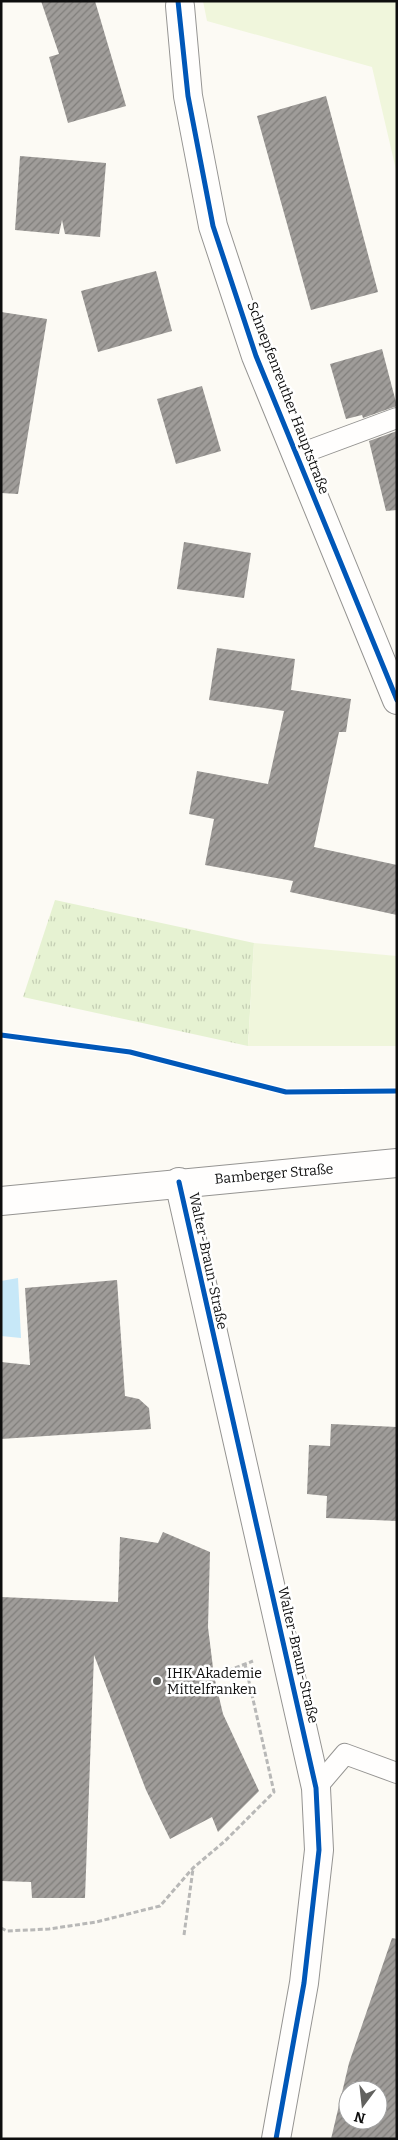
<svg xmlns="http://www.w3.org/2000/svg" width="398" height="2140" font-family="Bitter,serif">
<defs>
<pattern id="park-tufts" width="24" height="20" patternUnits="userSpaceOnUse" patternTransform="scale(1.25)"><rect width="24" height="20" fill="#e6f2d2"/><path d="M3 7l-1-3M5 7V3M7 7l1-3M15 17l-1-3M17 17v-4M19 17l1-3" fill="none" stroke="#c4ceb3"/></pattern>
<pattern id="building-hatch" width="6" height="6" patternUnits="userSpaceOnUse" patternTransform="scale(1.25)"><rect width="6" height="6" fill="#9f9c99"/><path d="M-1 1l2-2M0 6l6-6M5 7l2-2" fill="none" stroke="#807e7b"/></pattern>
</defs>
<rect width="100%" height="100%" fill="#fcfaf4"/>
<path fill="url(#park-tufts)" d="M 55,900 L 254,943 L 248,1046 L 23,997 Z"/>
<path fill="#f0f6dc" d="M 203,1 L 397,1 L 397,174 L 372,67 L 207,21 Z
M 254,943 L 397,956 L 397,1046 L 248,1046 Z"/>
<path fill="#c7e8f8" d="M 18,1278 L 21,1338 L 1,1336 L 1,1281 Z"/>
<path fill="url(#building-hatch)" fill-rule="evenodd" d="M 41,1 L 95,1 L 126,106 L 68,123 L 49,57 L 59,54 Z
M 326,96 L 378,292 L 311,310 L 257,116 Z
M 20,156 L 106,163 L 100,237 L 65,234 L 62,220 L 59,234 L 15,230 Z
M 156,271 L 172,331 L 98,352 L 81,291 Z
M 1,312 L 47,319 L 18,494 L 1,493 Z
M 382,349 L 397,406 L 363,418 L 362,415 L 346,419 L 330,364 Z
M 202,386 L 221,451 L 176,464 L 157,399 Z
M 397,431 L 397,510 L 386,511 L 369,441 Z
M 184,542 L 251,553 L 244,598 L 177,589 Z
M 217,648 L 295,659 L 291,690 L 351,699 L 346,732 L 339,732 L 314,847 L 397,865 L 397,915 L 290,892 L 293,881 L 205,865 L 214,819 L 189,814 L 197,771 L 268,784 L 284,711 L 209,700 Z
M 117,1280 L 125,1396 L 139,1399 L 149,1408 L 151,1429 L 1,1439 L 1,1362 L 30,1365 L 25,1288 Z
M 331,1424 L 397,1427 L 397,1521 L 326,1518 L 327,1496 L 307,1494 L 309,1445 L 330,1446 Z
M 163,1532 L 210,1552 L 208,1627 L 214,1676 L 223,1714 L 259,1791 L 218,1832 L 212,1817 L 170,1839 L 146,1790 L 94,1655 L 85,1898 L 32,1898 L 31,1882 L 1,1881 L 1,1597 L 118,1602 L 120,1537 L 158,1543 Z
M 392,1938 L 397,1939 L 397,2139 L 331,2139 L 349,2063 ZM 348,2090 L 378,2090 L 378,2120 L 348,2120 Z"/>
<g fill="none" stroke-linecap="round" stroke-linejoin="round">
<g stroke="#959492" stroke-width="22">
<path id="service" d="M 297,455 L 397,418
M 316,1788 L 345,1754 L 397,1773"/>
</g>
<g stroke="#959492" stroke-width="30">
<path id="minor" d="M 180,6 L 188,96 L 213,226 L 256,356 L 397,700
M 179,1182 L 316,1788 L 319,1850 L 304,1983 L 276,2139"/>
</g>
<g stroke="#959492" stroke-width="30">
<path id="tertiary" d="M 1,1201 L 397,1163"/>
</g>
<path stroke="#b8b8b7" stroke-width="3" stroke-dasharray="5 2.5" stroke-linecap="butt" d="M 214,1676 L 253,1661
M 1,1709 L 3,1709
M 1,1928 L 7,1931 L 49,1929 L 96,1922 L 160,1906 L 193,1868 L 225,1841 L 274,1792 L 245,1664
M 184,1935 L 193,1869"/>
<use href="#service" stroke="#fffefd" stroke-width="20"/>
<use href="#minor" stroke="#fffefd" stroke-width="28"/>
<use href="#tertiary" stroke="#fffefd" stroke-width="28"/>
<g stroke="#fff" stroke-width="8">
<path id="cycleway" d="M 178,1 L 188,96 L 213,226 L 256,356 L 397,700
M 1,1035 L 130,1052 L 286,1092 L 397,1091
M 179,1182 L 316,1788 L 319,1850 L 304,1983 L 276,2139"/>
</g>
<use href="#cycleway" stroke="#0057b8" stroke-width="5"/>
</g>
<circle fill="#61615e" stroke="#fff" stroke-width="2" cx="157" cy="1681" r="5"/>
<g text-anchor="middle" dominant-baseline="central" stroke-width="5" stroke-linejoin="round" paint-order="stroke">
<g font-size="14" fill="#0e0e0e" stroke="#fff">
<text transform="translate(288 398) rotate(69)">Schnepfenreuther Hauptstraße</text>
<text transform="translate(274 1174) rotate(-5)">Bamberger Straße</text>
<text transform="translate(208 1261) rotate(78)">Walter-Braun-Straße</text>
<text transform="translate(298 1655) rotate(77)">Walter-Braun-Straße</text>
</g>
<g font-size="14" fill="#0e0e0e" stroke="#fff" text-anchor="start">
<text x="167" y="1673">IHK Akademie<tspan x="167" dy="16">Mittelfranken</tspan></text>
</g>
</g>
<rect width="398" height="2140" fill="none" stroke="#0e0e0e" stroke-width="5"/>
<g transform="translate(363 2105) rotate(195)"><circle r="24" fill="#ffffff" stroke="#9f9f9f"/>
<path d="M0-4L9 19L0 12L-9 19Z" fill="#61615e"/>
<text y="-8" font-size="14" font-weight="bold" text-anchor="middle" fill="#0e0e0e">N</text>
</g>
</svg>
